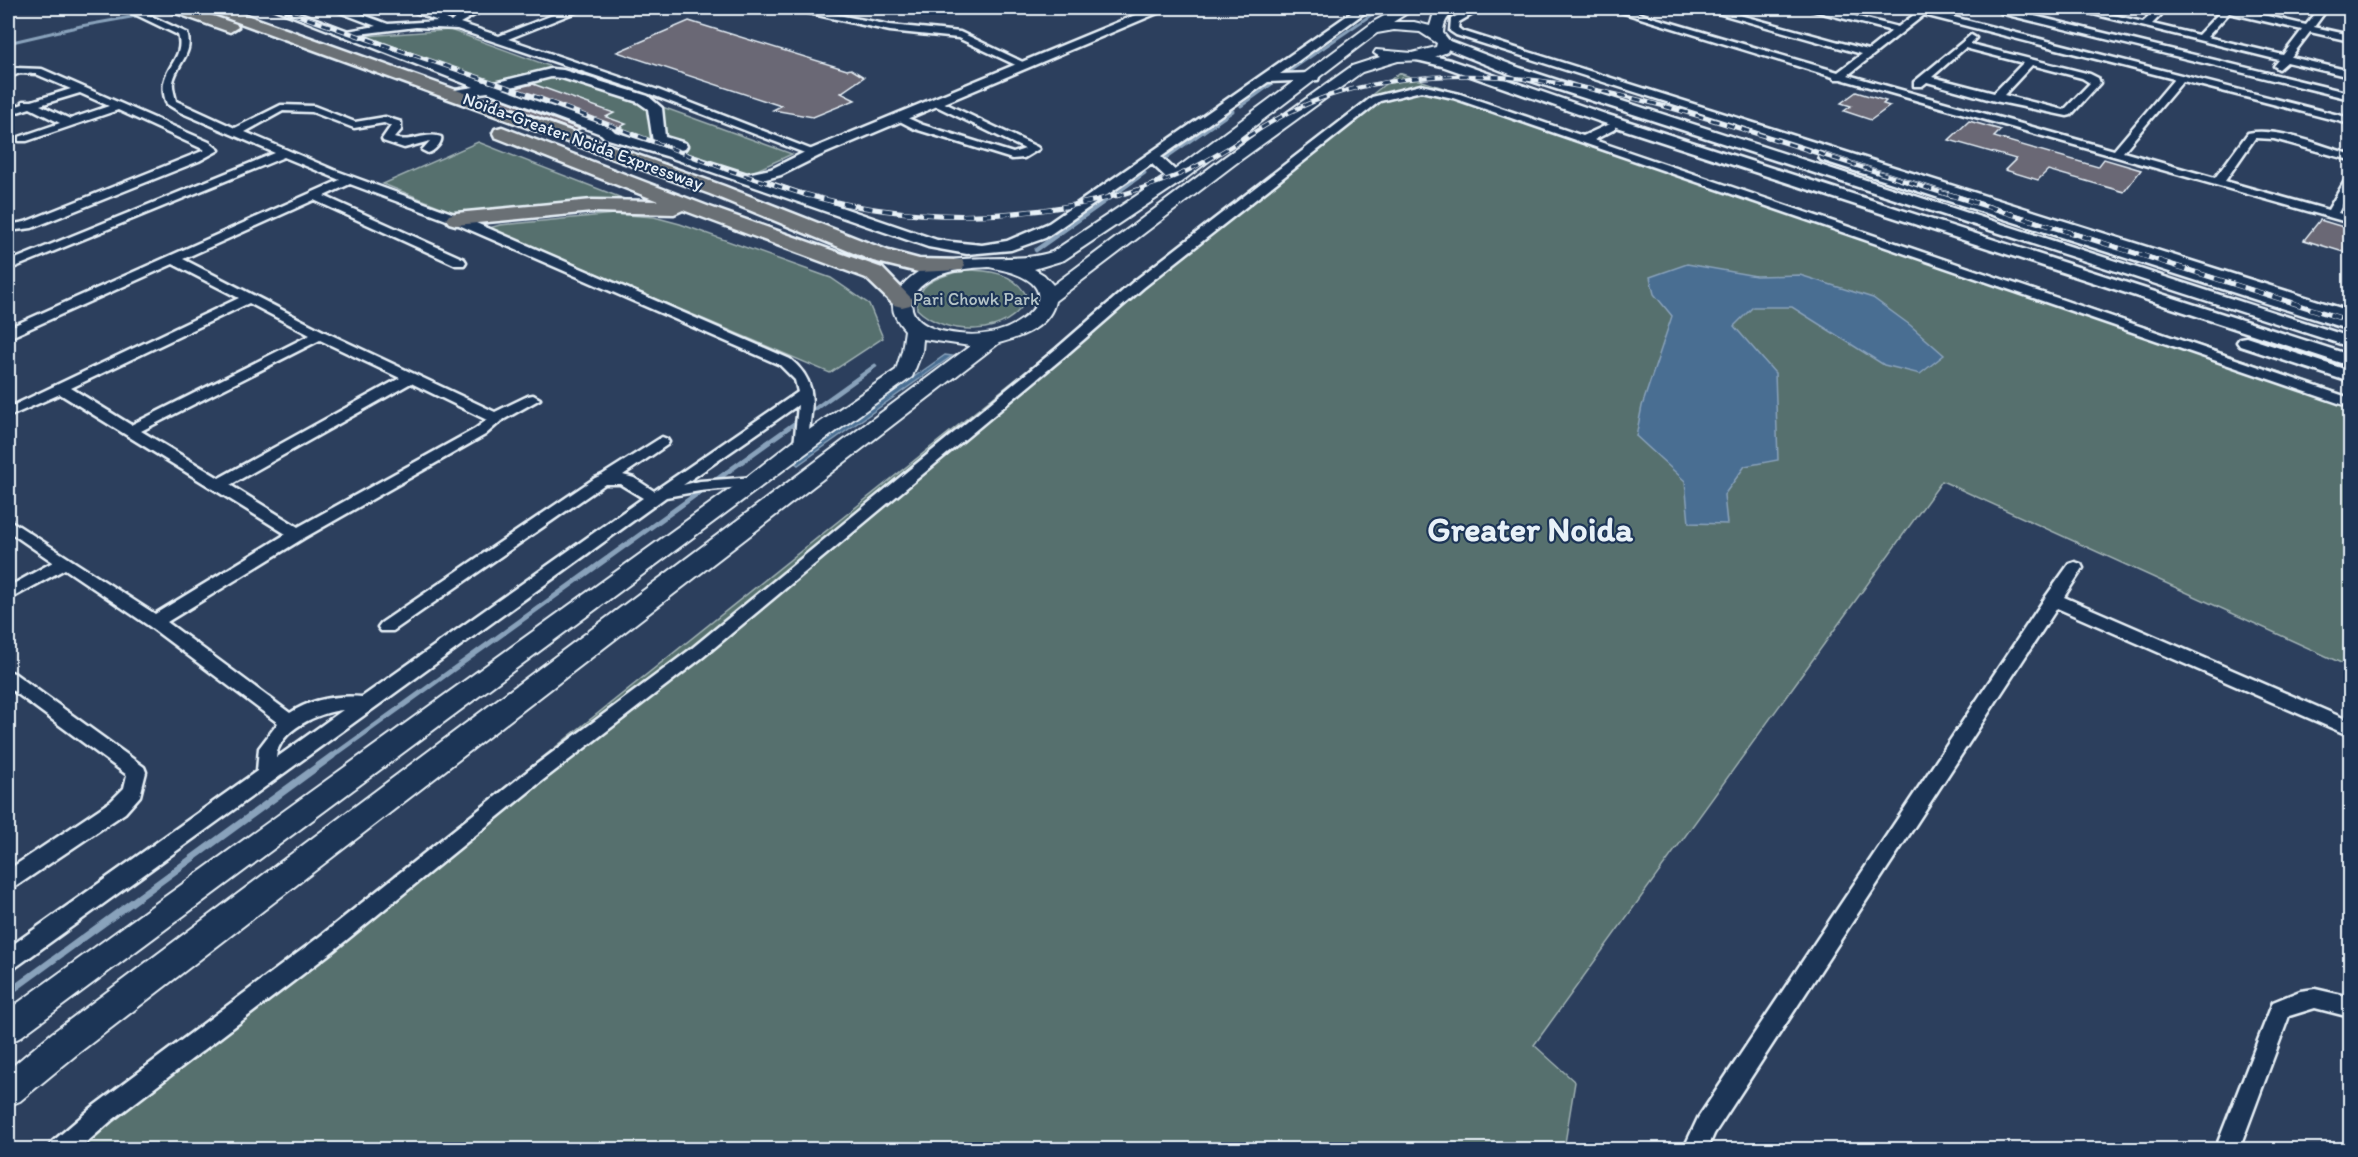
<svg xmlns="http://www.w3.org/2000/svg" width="2358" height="1157" font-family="Itim,sans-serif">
<rect width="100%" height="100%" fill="#2c3f5d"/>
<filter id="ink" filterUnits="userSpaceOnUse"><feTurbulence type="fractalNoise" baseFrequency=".0167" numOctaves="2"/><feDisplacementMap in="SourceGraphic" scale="12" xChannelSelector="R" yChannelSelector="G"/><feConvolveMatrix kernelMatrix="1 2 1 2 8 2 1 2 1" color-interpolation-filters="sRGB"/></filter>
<g filter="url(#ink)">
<path fill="#56706e" stroke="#9fb0b3" stroke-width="1.5" d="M 450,30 L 792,154 L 748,174 L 730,173 L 365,36 Z
M 1399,73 L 2350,396 L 2350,667 L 1942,481 L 1534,1045 L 1575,1082 L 1564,1149 L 55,1150 L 69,1136 Z
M 478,142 L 627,200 L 491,214 L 451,211 L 383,184 Z
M 614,214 L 654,217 L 680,224 L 831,278 L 869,304 L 883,338 L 830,373 L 489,228 L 500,225 Z
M 963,270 C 988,270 1015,272 1027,297 C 1011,338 945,337 917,309 C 916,281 940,277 963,270 Z"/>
<path fill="#4a6e92" stroke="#89a2bb" stroke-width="1.5" d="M 1687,264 L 1756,276 L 1800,275 L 1873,298 L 1910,325 L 1944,355 L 1920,374 L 1884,365 L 1792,307 L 1753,307 L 1734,326 L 1775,373 L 1778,460 L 1745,466 L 1724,495 L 1727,524 L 1689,523 L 1685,481 L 1636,436 L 1642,406 L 1672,316 L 1654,294 L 1650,277 Z
M 945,355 L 952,356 L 798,465 L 794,462 Z"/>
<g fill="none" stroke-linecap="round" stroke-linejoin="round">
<path stroke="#89a2bb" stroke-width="3" d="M 8,43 L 81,26 L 181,8
M 1285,74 L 1381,8
M 1241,106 L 1273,83
M 1160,162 L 1233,111
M 1113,196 L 1145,173"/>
<path stroke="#89a2bb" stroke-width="4.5" d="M 1036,250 L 1115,194
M 767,443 L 875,366"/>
<path stroke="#89a2bb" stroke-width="5" d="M 330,758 L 769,442"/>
<path stroke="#89a2bb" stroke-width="7" d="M 8,993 L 332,756"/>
</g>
<path fill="#6a6774" stroke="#e8f1f8" stroke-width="1.5" d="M 689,21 L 847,70 L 851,69 L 864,77 L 841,93 L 855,100 L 813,117 L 773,110 L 781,106 L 617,52 Z
M 533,84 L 614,113 L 606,117 L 626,124 L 615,129 L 612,126 L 511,89 Z
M 1856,92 L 1886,101 L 1883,104 L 1890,106 L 1871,120 L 1844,111 L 1851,106 L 1841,103 Z
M 496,97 L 580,129 L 576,131 L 490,99 Z
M 1969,121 L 2001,130 L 1994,137 L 2098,167 L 2104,159 L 2141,170 L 2124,192 L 2048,170 L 2038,180 L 2005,170 L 2016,159 L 1949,140 Z
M 2320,220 L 2350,229 L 2350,254 L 2304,240 Z"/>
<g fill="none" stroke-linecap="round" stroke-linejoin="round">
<g stroke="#e8f1f8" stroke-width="5">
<path id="minor" d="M 122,8 L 134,8 L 187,33 C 194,54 177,63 173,82 C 172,88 175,95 176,101 L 235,128 L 281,105 L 314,106 L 355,122 L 385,117 L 401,122 L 401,130 L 394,138 C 412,144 423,131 441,137 C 443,142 434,152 428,153 L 422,150 L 430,141 L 404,148 L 383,141 L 382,139 L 391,126 L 384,123 L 354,128 L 312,112 L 283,111 L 245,132 L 334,170 L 460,216 L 790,359 C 823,386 809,409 808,446 L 801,451 L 794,446 L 798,405 L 683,485 L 700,481 L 755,477 L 760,479 L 763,482 L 760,485 L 700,491 L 666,497 L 16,967 L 8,969 L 8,948 L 257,771 L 259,748 L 278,723 L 149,626 L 65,569 L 8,600 L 8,587 L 53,562 L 8,531 L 8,519 L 155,614 L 286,534 L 60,394 L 8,417 L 8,408 L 239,298 L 173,264 L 13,336 L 8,337 L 8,328 L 340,180 L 284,157 L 8,270 L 8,262 L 275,153 L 180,112 L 167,104 C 153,71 187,61 178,35 ZM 350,184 L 452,222 L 780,365 L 795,380 L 798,392 L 654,491 L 634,478 L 623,475 L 667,445 L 669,442 L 667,439 L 662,437 L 602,475 L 595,478 L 381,623 L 378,627 L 381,631 L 393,631 L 605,484 L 620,484 L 643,498 L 362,697 C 337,695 311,699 290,713 L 167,622 L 304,538 L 485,435 L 501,421 L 540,399 L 533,395 L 528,396 L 495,412 L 325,332 L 183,259 L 314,200 L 456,265 L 464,265 L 466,262 L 464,259 L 324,196 ZM 249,303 L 310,335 L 131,425 L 71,388 ZM 320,340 L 400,378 L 219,478 L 141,431 ZM 411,383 L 487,420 L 475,429 L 298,527 L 230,485 ZM 343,710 L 276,758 C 278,730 319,712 343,710 Z
M 333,8 L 344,8 L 388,24 L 438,21 L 410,10 L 409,8 C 425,8 439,13 451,22 C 462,12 473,8 487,8 L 460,23 L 499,36 L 571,8 L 582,8 L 581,10 L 508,39 L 658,90 L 820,153 L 814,156 L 810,155 L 650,94 L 457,29 L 416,27 L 342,36 L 342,32 L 376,26 L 334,10 Z
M 786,8 L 802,8 L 890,25 L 960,32 L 1029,65 L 1020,67 L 958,38 L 890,31 Z
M 1472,8 L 1483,8 L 1459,22 L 1458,28 L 1462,31 L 2350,311 L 2350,319 L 1456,35 L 1450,31 L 1451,19 Z
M 1608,8 L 1621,8 L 1838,72 L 1862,54 L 1700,8 L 1714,8 L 1868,50 L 1892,31 L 1811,10 L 1810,8 L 1823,8 L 1898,27 L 1923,8 L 1932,8 L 1930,11 L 2350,118 L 2350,124 L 2183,81 L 2123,152 L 2215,178 L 2248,133 C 2278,127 2321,146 2350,154 L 2350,160 L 2274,139 L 2255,138 L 2225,181 L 2328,210 L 2346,179 L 2350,178 L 2350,190 L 2338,213 L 2350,216 L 2350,223 L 1841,79 L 1834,79 L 1833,77 ZM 1924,15 L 2174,79 L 2114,150 L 1848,75 Z
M 2001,8 L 2009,8 L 2014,11 L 2350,93 L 2350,99 L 2008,15 L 2001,13 Z
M 2069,8 L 2084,8 L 2143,22 L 2150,16 L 2135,8 L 2147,8 L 2161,15 L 2152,24 L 2198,35 L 2220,12 L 2213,8 L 2233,8 L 2306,25 L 2320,8 L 2328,8 L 2314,27 L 2350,35 L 2350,41 L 2310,32 L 2291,57 L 2350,71 L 2350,77 L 2287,62 L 2279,69 L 2274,66 L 2279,60 ZM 2229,13 L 2302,30 L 2283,55 L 2207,37 Z
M 1971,35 L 1976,38 L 1970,44 L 2090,74 L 2098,78 L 2100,83 L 2071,115 L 2067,116 L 1995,101 L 1927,82 L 1922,86 L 1914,86 L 1914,82 ZM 1965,48 L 2023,63 L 1994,93 L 1932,77 ZM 2032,65 L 2082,78 L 2090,83 L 2064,110 L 2004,95 Z
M 15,68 L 42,69 L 209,142 L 219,150 L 199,161 L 32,228 L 8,231 L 8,225 L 25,222 L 205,150 L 118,110 L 27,141 L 19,141 L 19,137 L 60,123 L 30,108 L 8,115 L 8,109 L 23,104 L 23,101 L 32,101 L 71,89 L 36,74 L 20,73 L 8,78 L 8,71 ZM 80,93 L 109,106 L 70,119 L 40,105 Z
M 1421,85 L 1460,94 L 1583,136 L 1607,125 L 1615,125 L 1615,129 L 1594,140 L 2350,398 L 2350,407 L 1453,98 L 1421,91 L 1380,101 L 1143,288 L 1066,355 L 703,657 L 543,780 L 333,951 L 111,1121 L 78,1150 L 48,1150 L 52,1142 L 95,1105 L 319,937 L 529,770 L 691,649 L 1056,349 L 1133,282 L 1372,97 Z
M 936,99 L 1037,147 L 1039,149 L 1024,158 L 1012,159 L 915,129 L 894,118 L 895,116 L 903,116 L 923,125 L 1013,153 L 1025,149 L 932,104 L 931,102 Z
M 2075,562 L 2081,564 L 2083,568 L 2064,597 L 2350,721 L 2350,736 L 2057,608 L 1714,1134 L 1707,1150 L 1683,1150 L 1698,1118 L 2047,595 L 2069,564 Z
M 8,671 L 14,673 L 144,767 L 146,772 L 140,796 L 125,813 L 15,887 L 8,890 L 8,870 L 111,801 L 124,788 L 127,775 L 8,687 Z
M 2315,989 L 2350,997 L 2350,1017 L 2315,1008 L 2289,1016 L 2239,1150 L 2215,1150 L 2273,1002 L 2300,991 Z"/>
</g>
<g stroke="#e8f1f8" stroke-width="5">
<path id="tertiary" d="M 272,8 L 287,8 L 490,84 L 551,69 L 563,70 L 648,96 L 662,108 L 665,137 L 685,143 L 687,146 L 685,149 L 680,150 L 653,142 L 648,109 L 638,102 L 562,78 L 551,77 L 503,89 L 611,128 L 615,132 L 747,174 L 771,169 L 809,150 L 1152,8 L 1167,8 L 1165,10 L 819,156 L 781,175 L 762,180 L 937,240 L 951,242 L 982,245 L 1007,241 L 1049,223 L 1358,8 L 1371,8 L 1280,74 L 1313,73 L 1318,74 L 1319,77 L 1318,80 L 1268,82 L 1161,157 L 1180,175 L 1182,178 L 1180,181 L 1170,181 L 1152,164 L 1045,238 L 1011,250 L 967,254 L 928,247 L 666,156 L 605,138 L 601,134 L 488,92 L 449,97 L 447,94 L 449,91 L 474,87 Z
M 1444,39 L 1520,68 L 2350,337 L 2350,347 L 1510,74 L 1440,46 L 1438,43 Z
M 1421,53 L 1450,60 L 1608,115 L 2350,355 L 2350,366 L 1598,121 L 1442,66 L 1417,60 L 1415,57 L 1417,54 Z
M 1826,153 L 2350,320 L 2350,330 L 1821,160 L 1819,157 L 1821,154 Z
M 2246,337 L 2350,371 L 2350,382 L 2240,346 L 2237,342 L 2240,338 Z"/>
</g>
<g stroke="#e8f1f8" stroke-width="4">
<path id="secondary" d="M 1399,8 L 1415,8 L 1393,22 L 1414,22 L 1430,26 L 1433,16 L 1441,8 L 1455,8 C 1450,18 1444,17 1443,33 L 1451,43 L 1447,52 L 1427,60 L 1398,61 L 1362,72 L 1235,164 L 1055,301 C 1050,327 1021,337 999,343 L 76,1055 L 20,1101 L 8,1106 L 8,1070 L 52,1033 L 970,346 L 923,339 L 922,351 L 912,377 L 809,451 L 19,1038 L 8,1043 L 8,1010 L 747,477 L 793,441 L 896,370 L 902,351 L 905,330 C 895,319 888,306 897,293 C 933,239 1001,269 1052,252 L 1169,174 L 1375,21 ZM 1394,30 L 1420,32 L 1437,43 L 1436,47 L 1412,53 L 1376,50 L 1374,53 L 1380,57 L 1352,66 L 1223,158 L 1053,285 L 1044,275 L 1034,269 L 1064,260 L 1181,182 L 1377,33 ZM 989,267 C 1003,270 1020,273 1032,283 C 1052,302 1020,323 1005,329 C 987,336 965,336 946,332 C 908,325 897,296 935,277 C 952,269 971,268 989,267 Z"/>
</g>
<g stroke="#e8f1f8" stroke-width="5">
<path id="trunk" d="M 168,8 L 190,8 L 236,24 L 238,27 L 230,32 L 224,30 L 170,11 Z
M 205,8 L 227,8 L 724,186 L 889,251 L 919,259 L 962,260 L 965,265 L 962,270 L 918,272 L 873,261 L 710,194 L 207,11 Z
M 502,127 L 710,207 L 882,268 L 913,300 L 910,305 L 902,307 L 894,305 L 866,278 L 683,210 L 674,214 L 592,212 L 456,225 L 449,223 L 446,219 L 449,215 L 456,213 L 592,200 L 658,201 L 495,137 L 493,133 L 495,129 Z"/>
</g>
<use href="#minor" fill="#1d3557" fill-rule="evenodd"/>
<use href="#tertiary" fill="#1d3557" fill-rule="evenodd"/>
<use href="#secondary" fill="#1d3557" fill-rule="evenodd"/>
<use href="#trunk" fill="#6b6f75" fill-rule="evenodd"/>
<g stroke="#e8f1f8" stroke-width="4.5">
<path id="rail-far1" d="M 277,8 L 542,99 L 725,169 L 809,196
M 1117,196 C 1140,189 1163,182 1185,172 C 1240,145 1280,109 1341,92 C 1487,52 1628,93 1767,137 C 1829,157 1891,176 1952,196"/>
</g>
<g stroke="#e8f1f8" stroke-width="5">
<path id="rail" d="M 804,194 C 907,223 1019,222 1122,194
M 1948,194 L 2350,321"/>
</g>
<use href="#rail-far1" stroke="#1d3557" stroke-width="3" stroke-dasharray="8" stroke-linecap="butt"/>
<use href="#rail" stroke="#1d3557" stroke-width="4" stroke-dasharray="10" stroke-linecap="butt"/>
</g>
</g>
<g text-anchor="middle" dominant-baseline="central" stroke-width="4.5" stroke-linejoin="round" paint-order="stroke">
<g font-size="18" fill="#e8f1f8" stroke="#1d3557">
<text transform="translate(583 141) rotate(20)">Noida-Greater Noida Expressway</text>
</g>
<g font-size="18" fill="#b5c4c8" stroke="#1d3557">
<text x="976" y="299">Pari Chowk Park</text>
</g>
<g font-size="34" font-weight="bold" fill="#e8f1f8" stroke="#1d3557">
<text x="1530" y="529">Greater Noida</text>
</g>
</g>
<rect width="2358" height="1157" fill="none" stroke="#1d3557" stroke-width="30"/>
<rect x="15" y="15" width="2328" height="1127" fill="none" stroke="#e8f1f8" stroke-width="2" filter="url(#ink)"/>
</svg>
